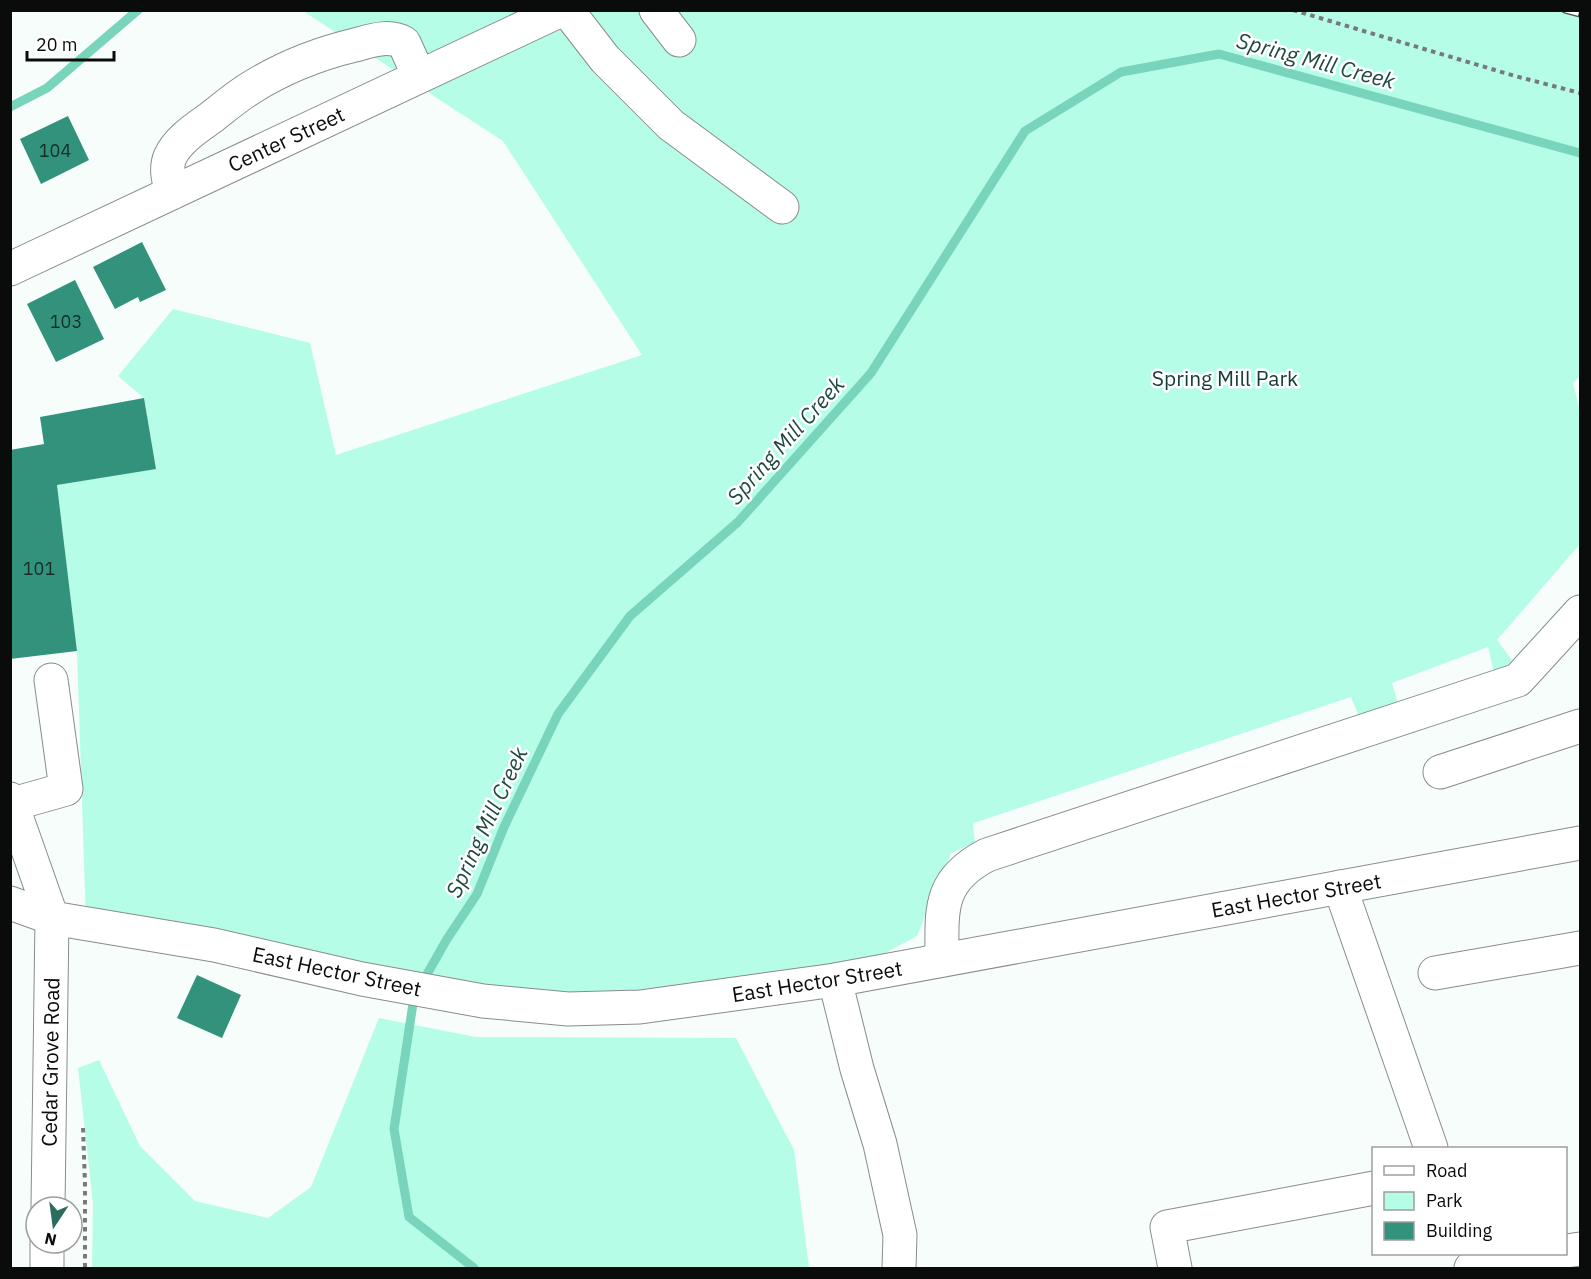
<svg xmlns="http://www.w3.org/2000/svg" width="1591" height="1279" font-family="'IBM Plex Sans',sans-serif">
<rect width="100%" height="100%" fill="#f7fdfb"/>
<path fill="#b5fde7" d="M 306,11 L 1580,11 L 1580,376 L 1573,383 L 1580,411 L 1580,544 L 1497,640 L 1512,660 L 1504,669 L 1494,673 L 1488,647 L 1392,683 L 1399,707 L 1359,717 L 1351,697 L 974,823 L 973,825 L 975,843 L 951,853 L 917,936 L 835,980 L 640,1007 L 362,979 L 86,923 L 77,651 L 57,485 L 156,468 L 144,398 L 118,376 L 173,309 L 310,343 L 336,455 L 642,355 L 503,141 L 306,13 Z
M 379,1018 L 476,1037 L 736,1038 L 794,1150 L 809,1268 L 92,1268 L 93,1204 L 78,1068 L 99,1060 L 140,1146 L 195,1201 L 268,1218 L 311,1187 Z"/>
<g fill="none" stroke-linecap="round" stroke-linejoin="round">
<path stroke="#78d4bb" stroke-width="9" d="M 10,107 L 47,88 L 138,10
M 474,1268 L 409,1217 L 394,1129 L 414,997 L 447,939 L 477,894 L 504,827 L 558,714 L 630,616 L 738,522 L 871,373 L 1025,131 L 1121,72 L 1219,54 L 1580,153"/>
</g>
<path fill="#32927c" d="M 68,116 L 89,160 L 41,184 L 20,139 Z
M 142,242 L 166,290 L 140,302 L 138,297 L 115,309 L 93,267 Z
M 75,280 L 104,339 L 56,362 L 27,304 Z
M 144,398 L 156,469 L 57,485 L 77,651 L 10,659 L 10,450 L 44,444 L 40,417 Z
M 197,975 L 241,995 L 222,1038 L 177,1018 Z"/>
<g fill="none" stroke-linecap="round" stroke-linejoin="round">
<g stroke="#888d8b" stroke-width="35">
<path id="minor" d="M 567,10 L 605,59 L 671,125 L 782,207
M 656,10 L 679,40
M 172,193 C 169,182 165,169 170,157 C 177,141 195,129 209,119 C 222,109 235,98 249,89 C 282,68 317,54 355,45 C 370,41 389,34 404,43 L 419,76
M 10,269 L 561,10
M 1440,772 L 1580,726
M 10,799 L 52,918
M 13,804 L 66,789 L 51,680
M 1340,887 L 1431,1148
M 10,903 L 52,918
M 942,960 C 942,911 937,881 987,855 L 1518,680 L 1580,612
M 1435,973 L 1580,948
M 835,980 L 857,1069 L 880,1144 L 900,1235 L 899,1268
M 1566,1251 L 1580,1249
M 1175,1268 L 1167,1227 L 1374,1188
M 1471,1268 L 1553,1254"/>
</g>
<g stroke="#888d8b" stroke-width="35">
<path id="major" d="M 48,1207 L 52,918 L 214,945 L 362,979 L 483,1001 L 568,1009 L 640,1007 L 835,980 L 1580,843
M 47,1268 L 47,1243"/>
</g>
<path stroke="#767a79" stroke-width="4" stroke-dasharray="4.5 4.5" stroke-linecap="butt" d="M 1293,10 L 1515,76 L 1580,93
M 83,1128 L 85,1184 L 85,1268"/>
<use href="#minor" stroke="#fff" stroke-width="33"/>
<use href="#major" stroke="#fff" stroke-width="33"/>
<g stroke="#4d504f" stroke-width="7">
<path id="rail" d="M 1565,10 L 1580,14"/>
</g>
<use href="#rail" stroke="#fff" stroke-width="4.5" stroke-dasharray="14" stroke-linecap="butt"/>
</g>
<g text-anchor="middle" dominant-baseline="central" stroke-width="5" stroke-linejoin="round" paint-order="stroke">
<g font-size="18" fill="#142e27">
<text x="55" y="150">104</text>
<text x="66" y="321">103</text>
<text x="39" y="568">101</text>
</g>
<g font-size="21" fill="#0a0c0b" stroke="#fff">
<text transform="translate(286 139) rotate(-25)">Center Street</text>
<text transform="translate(1296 895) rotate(-10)">East Hector Street</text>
<text transform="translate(337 971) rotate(12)">East Hector Street</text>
<text transform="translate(817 981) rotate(-9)">East Hector Street</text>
<text transform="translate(50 1062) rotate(-89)">Cedar Grove Road</text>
</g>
<g font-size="21" fill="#133e33" stroke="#fff">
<text x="1225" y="378">Spring Mill Park</text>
</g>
<g font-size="22" font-style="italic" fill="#20493e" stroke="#fff">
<text transform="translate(1316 60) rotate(15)">Spring Mill Creek</text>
<text transform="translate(785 440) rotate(-48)">Spring Mill Creek</text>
<text transform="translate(486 822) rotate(-65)">Spring Mill Creek</text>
</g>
</g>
<rect width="1591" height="1279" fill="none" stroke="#0a0c0b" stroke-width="24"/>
<rect x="1372" y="1147" width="195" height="108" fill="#ffffff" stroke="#9d9e9d" stroke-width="1.5"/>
<rect x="1384" y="1166" width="30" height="9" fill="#ffffff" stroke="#9d9e9d" stroke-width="1.5"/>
<text x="1426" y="1177" font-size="18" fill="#0a0c0b">Road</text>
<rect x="1384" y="1192" width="30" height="18" fill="#b5fde7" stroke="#9d9e9d" stroke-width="1.5"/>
<text x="1426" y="1207" font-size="18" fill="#0a0c0b">Park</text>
<rect x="1384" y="1222" width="30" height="18" fill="#32927c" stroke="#9d9e9d" stroke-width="1.5"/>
<text x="1426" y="1237" font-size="18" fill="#0a0c0b">Building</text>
<g transform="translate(54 1225) rotate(193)"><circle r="28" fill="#ffffff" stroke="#9d9e9d" stroke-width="1.5"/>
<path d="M0-4.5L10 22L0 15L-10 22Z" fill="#2b6d5d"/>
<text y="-9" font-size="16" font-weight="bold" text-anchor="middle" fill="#0a0c0b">N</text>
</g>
<path d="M27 51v9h87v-9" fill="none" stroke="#0a0c0b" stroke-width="3"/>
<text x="36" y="51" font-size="18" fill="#0a0c0b" stroke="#ffffff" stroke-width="4.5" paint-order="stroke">20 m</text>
</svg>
